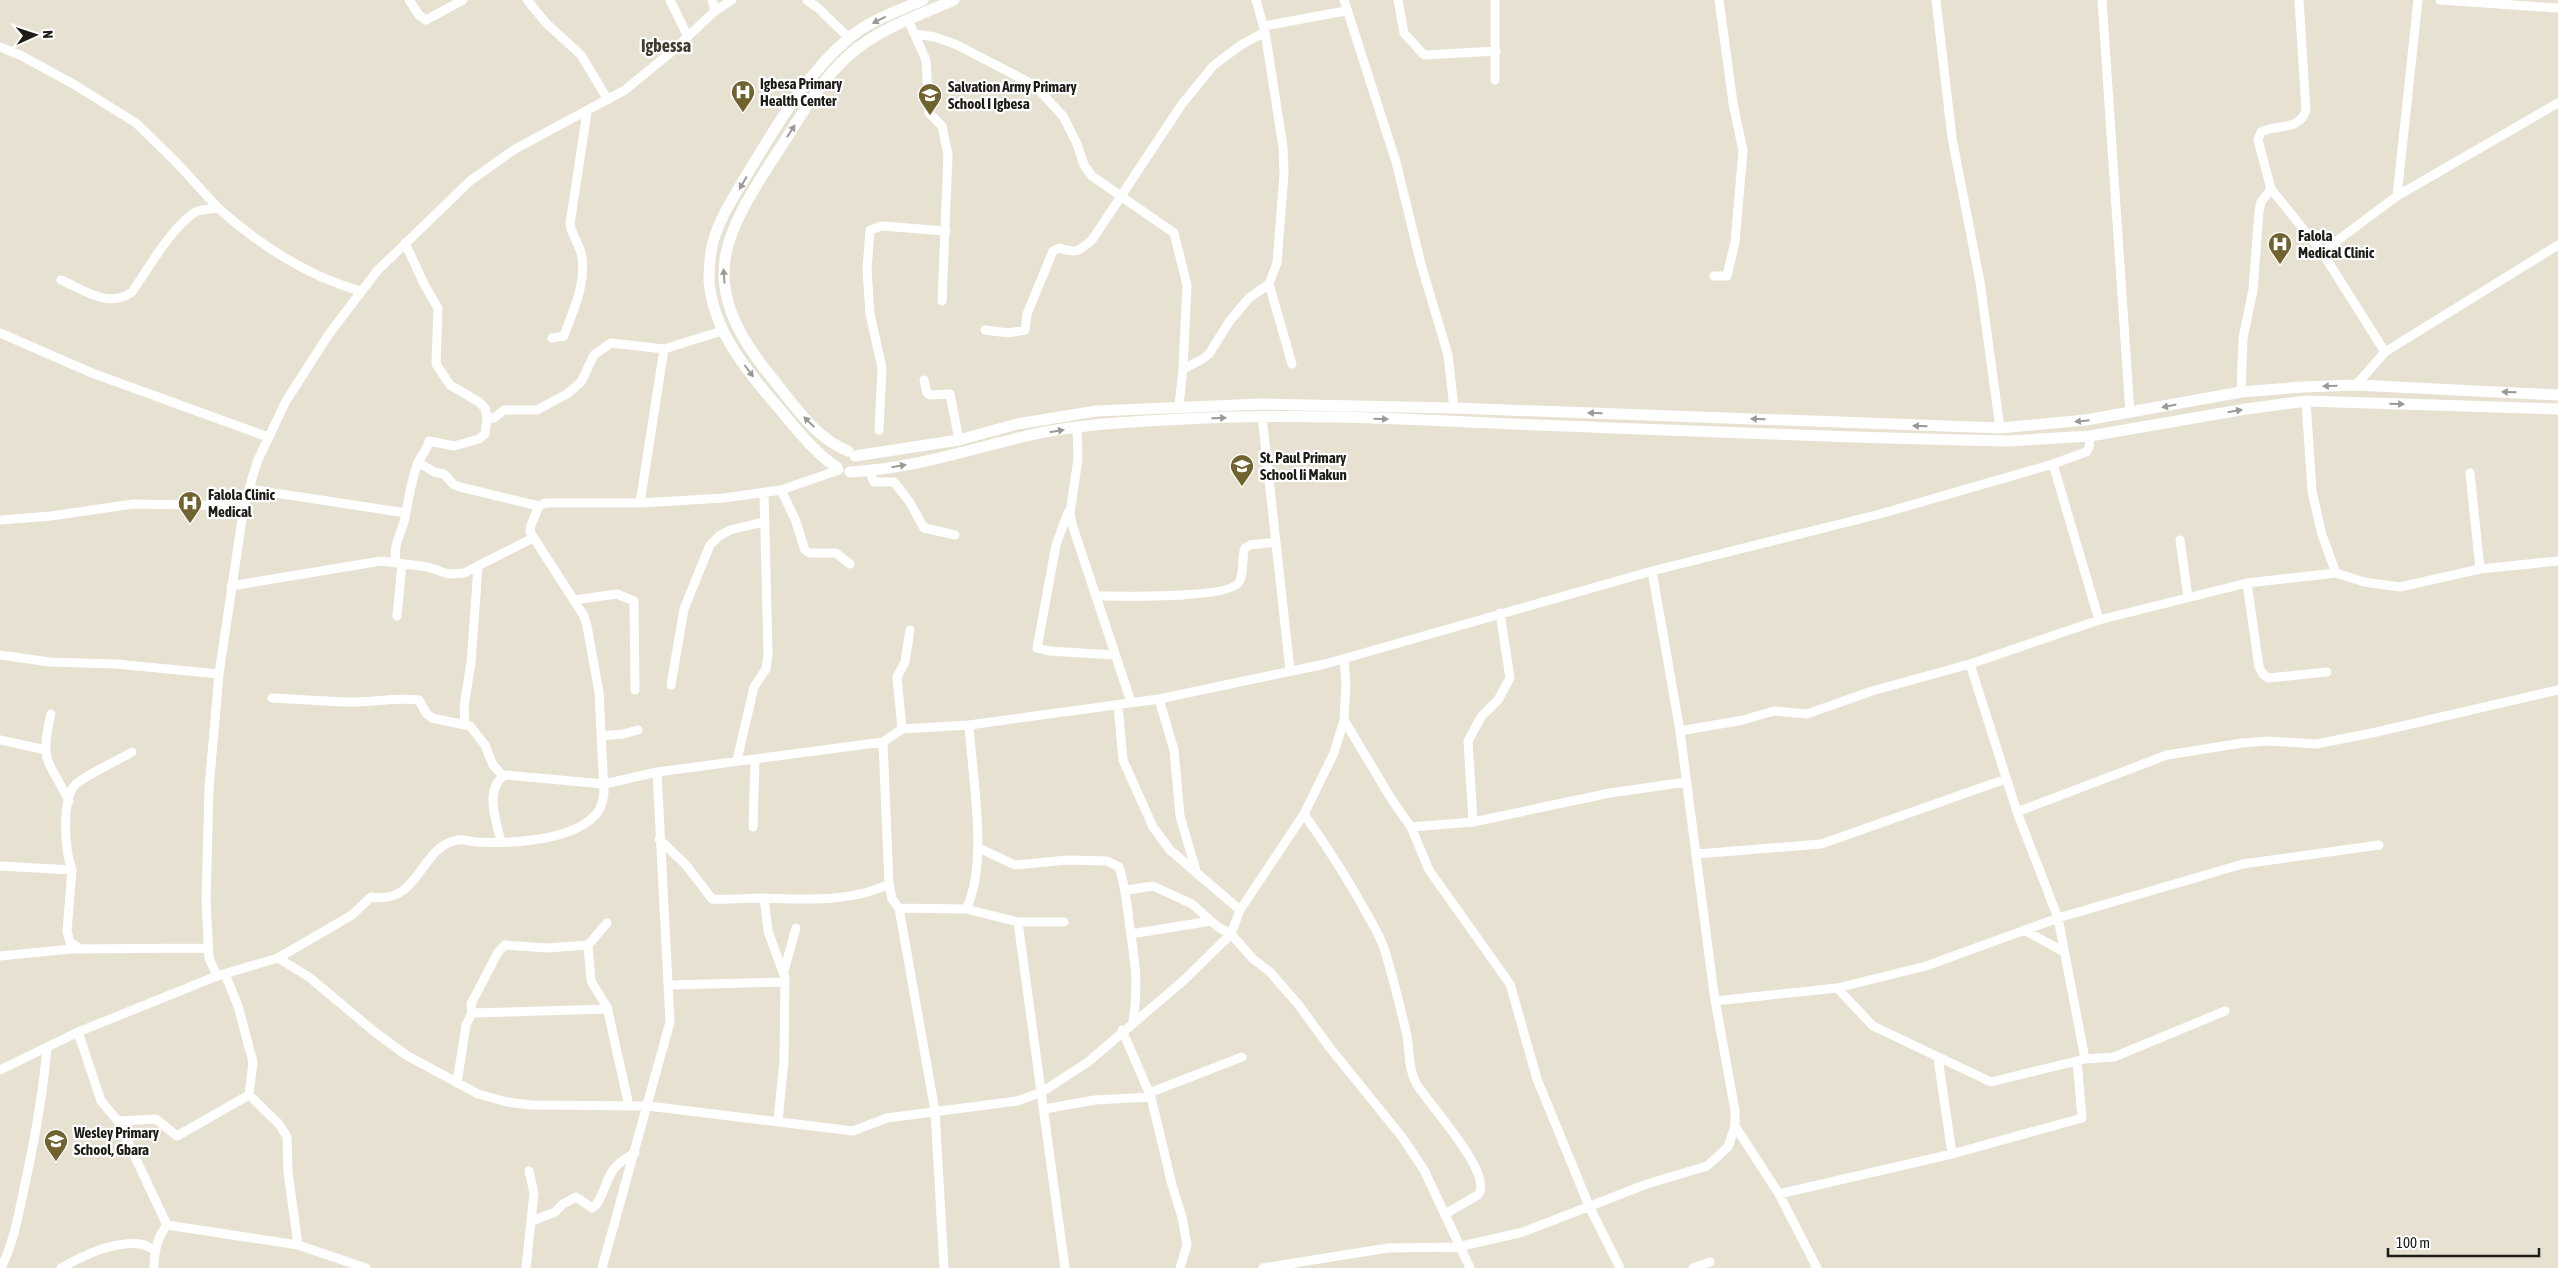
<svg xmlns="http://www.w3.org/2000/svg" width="2558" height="1268" font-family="'Asap Condensed',sans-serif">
<rect width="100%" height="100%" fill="#e6e1d1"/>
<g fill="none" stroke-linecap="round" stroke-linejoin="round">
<path stroke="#fff" stroke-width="9" d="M 409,0 L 419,15 L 426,20 L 463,0
M 527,0 L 546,23 L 581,55 L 608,100
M 670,0 L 688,37
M 712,0 L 715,11
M 807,0 L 818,8 L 849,38
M 1344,0 L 1396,162 L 1421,264 L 1448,355 L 1454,408
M 1398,0 L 1404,33 L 1424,55 L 1496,51
M 1495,0 L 1495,80
M 1936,0 L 1952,138 L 1980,282 L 2000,428
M 2102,0 L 2130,413
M 2299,0 L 2306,110 C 2300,131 2277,124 2261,132 L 2258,140 L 2271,189 L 2322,252 L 2385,352
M 2440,0 L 2558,8
M 908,20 L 926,60 L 929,113 L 942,126 L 948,155 L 942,301
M 1264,26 L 1345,11
M 915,34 L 935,37 L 957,45 L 1034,85 L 1063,116 L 1077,144 L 1084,165 L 1092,176 L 1174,233 L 1187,285 L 1183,369 L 1179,406
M 0,47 L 22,56 L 75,85 L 136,123 L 177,163 L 218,208
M 2397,196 L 2558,103
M 2322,252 L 2397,196 L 2418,0
M 1714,276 L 1727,276 L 1735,242 L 1743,151 L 1733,103 L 1719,0
M 61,280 C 84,290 109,309 132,292 C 148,269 171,228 195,212 C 201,209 211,209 218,208 C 260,245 305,275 360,291
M 1269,284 L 1292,364
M 985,330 L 1008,333 L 1025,330 L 1027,314 L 1053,251 L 1060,248 C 1076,254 1079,251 1092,240 L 1182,104 L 1214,65 L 1241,45 L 1265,32
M 0,333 L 92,373 L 268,437
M 552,338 L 564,336 C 573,310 586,285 582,257 C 580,245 572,236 570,224 L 587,112
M 1183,369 L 1201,360 L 1209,354 L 1229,322 L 1249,298 L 1269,284 L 1277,263 L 1284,174 L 1283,147 L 1265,32 L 1256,0
M 924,380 L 927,393 L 930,395 L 950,394 L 959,440
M 2356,385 L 2385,352 L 2558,245
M 2241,392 L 2243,338 L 2253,290 L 2259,211 L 2261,202 L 2271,189
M 2306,401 L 2312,491 L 2322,535 L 2336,573
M 1262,416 L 1290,670
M 487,418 L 494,418 L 504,410 L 537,410 L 567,394 L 581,382 L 594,355 L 611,343 L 664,349 L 722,331
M 1077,428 L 1078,459 L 1070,513 L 1072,524 L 1131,702
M 879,430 L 882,368 L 870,314 L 867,270 L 870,230 L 882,226 L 946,231
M 418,462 L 434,472 L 444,474 L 453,484 L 460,487 L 539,506
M 2053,464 L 2099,620
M 869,471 L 874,482 L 894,482 L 909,501 L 924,528 L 955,535
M 2470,473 L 2480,569
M 249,489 L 406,513
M 781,490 L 795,519 L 805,550 L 809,553 L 836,553 L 850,564
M 640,503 L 664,349
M 1070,512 L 1068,512 L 1056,545 L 1037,648 L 1049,651 L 1114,655
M 0,520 L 51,516 L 133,504 L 244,506
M 2180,540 L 2188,597
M 396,562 C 393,542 401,536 405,518 C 408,500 411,482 417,465 C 420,456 427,451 429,441 L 454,446 L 479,439 L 485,434 L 487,418 L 485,408 L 479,402 L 450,385 L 436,364 L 438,308 L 425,286 L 405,243
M 2247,583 L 2259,667 L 2263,674 L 2268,678 L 2327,672
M 231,586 L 381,561 L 428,567 L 448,574 L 464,573 L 533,538
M 1096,596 C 1118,596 1230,599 1239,582 C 1245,573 1241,558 1245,548 L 1250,545 L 1276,542
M 574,600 L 617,594 L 634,601 L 635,690
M 397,616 L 402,564
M 0,655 L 50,662 L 116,664 L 219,674
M 1970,664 L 2017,812 L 2058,918 L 2085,1059
M 671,685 L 684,609 L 710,545 L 719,536 L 730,530 L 763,522
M 272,698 C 299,699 326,702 354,702 C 375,702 399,697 419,700 L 426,713 L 432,718 L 470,726 L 485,745 L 493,765 L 503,776
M 1159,699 L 1174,750 L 1180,816 L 1197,874
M 1118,705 L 1123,760 L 1153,827 L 1170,850 L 1240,910
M 51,714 C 39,763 49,760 69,801
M 1344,720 L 1392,800 L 1411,827 L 1429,870 L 1510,984 L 1537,1079 L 1589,1206 L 1620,1268
M 465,724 L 464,706 L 471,663 L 478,567
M 902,729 L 897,677 L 905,662 L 910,630
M 1680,731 L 1743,720 L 1774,711 L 1807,714 L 1872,691 L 1970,664 L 2099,620 L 2247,583 L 2336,573 L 2364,582 L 2400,587 L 2480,569 L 2558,561
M 601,736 L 623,734 L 638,730
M 0,740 L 46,750
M 883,742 L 889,884 L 892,899 L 899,908 L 935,1111 L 944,1268
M 737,760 L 754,687 L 766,669 L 768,654 L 764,493
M 2017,812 L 2167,755 L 2242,743 L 2269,741 L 2316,744 L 2372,733 L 2558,690
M 1304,814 C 1327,847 1348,879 1367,914 C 1373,925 1380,936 1384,948 C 1393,976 1400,1007 1407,1036 C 1410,1053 1408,1067 1416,1083 C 1428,1104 1495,1174 1478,1195 L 1445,1214
M 1473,822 L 1468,741 L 1481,717 L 1498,700 L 1510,678 L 1500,613
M 753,827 L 755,760
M 1411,827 L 1473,822 L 1610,793 L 1686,782
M 659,839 L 686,865 L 712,899 C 729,900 746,898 762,898 C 803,899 851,903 889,884
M 501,842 C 497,823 483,789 505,775 L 604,784 L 657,772 L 883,742 L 902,729 L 969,725 L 1159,699 L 1325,664 L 1652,571 L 1880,514 L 2053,464 L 2086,452 L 2089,448 L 2090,436
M 979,848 L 1015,865 L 1067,860 L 1107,861 L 1119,867 C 1127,891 1127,910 1131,935 C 1136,969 1138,987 1133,1022
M 1697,854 L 1821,844 L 2006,779
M 0,866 L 72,870
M 1127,890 L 1153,886 L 1192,904 L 1218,927 L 1231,934 L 1253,959 L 1269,971 L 1298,1004 L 1330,1048 L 1402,1137 L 1424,1170 L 1470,1268
M 764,898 L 768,931 L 785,978 L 784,1060 L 778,1121
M 899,908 L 966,909 L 1018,922 L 1064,922
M 966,909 C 989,864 972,776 969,725
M 1018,922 L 1065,1268
M 607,923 L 588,945 L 591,981 L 607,1007 L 629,1106
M 2024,930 L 2064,952
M 1131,934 L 1211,921
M 80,949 L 70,942 L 67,931 L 72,870 C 65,852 61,801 75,785 C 83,776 119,760 132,752
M 0,956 L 71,949 L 207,948
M 278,958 L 309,977 L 376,1033 L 406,1055 L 478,1094 L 507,1102 L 531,1105 L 648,1106 L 853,1131 L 887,1118 L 1017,1101 L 1042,1092 L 1088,1062 L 1183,981 L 1231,934 L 1240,910 L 1304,814 L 1334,753 L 1344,720 L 1346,684 L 1344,659
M 784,971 L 796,928
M 217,976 L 209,958 L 206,901 L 209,788 L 219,674 L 244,506 L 257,462 L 286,401 L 329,334 L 377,271 L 470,181 L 515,149 L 625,90 L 669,54 L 715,11 L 732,0
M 669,985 L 785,982
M 1837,988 L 1873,1026 L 1991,1082 L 2085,1059 L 2114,1057 L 2225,1011
M 1715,1001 L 1837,988 L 1926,966 L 2058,918 L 2243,864 L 2379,845
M 472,1013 L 471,1004 L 498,952 L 505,945 L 547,948 L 588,945
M 1122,1030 L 1151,1097 L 1172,1185 L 1182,1217 L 1187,1245 L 1180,1268
M 78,1032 L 101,1101 L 118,1121 L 167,1225 C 157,1237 154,1252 154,1268
M 1938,1058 L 1952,1154
M 0,1070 L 78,1032 L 217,976 L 278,958 L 352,915 L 371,897 C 421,905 419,846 458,840 C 464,839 471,842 477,842 C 510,844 575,841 597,813 C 602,807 603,800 604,792 L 599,692 L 587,626 L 584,616 L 530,532 L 531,525 L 539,506 L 545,503 L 640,503 L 724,498 L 781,490 L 839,470
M 457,1083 L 466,1025 L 472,1013 L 608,1009
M 1149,1093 L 1242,1057
M 249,1095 L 279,1124 L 287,1137 L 288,1172 L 298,1245
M 1044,1109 L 1095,1100 L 1151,1097
M 118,1121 L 156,1119 L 177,1136 L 249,1095 L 253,1062 L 238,1006 L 225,974
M 1735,1126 L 1779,1194 L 1817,1268
M 1779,1194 L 1952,1154 L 2082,1118 L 2077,1061
M 532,1221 L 555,1212 L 563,1204 L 576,1197 L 592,1208 L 596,1205 C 612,1180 603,1170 635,1153
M 167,1225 L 298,1245 L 366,1268
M 1,1268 C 14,1242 19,1212 25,1184 C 35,1138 43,1094 47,1048
M 61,1268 C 84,1255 113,1241 141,1244 C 146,1245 151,1249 155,1250
M 526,1268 L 534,1193 L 529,1171
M 602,1268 L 670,1022 L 657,772
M 1263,1268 L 1388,1248 L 1458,1247 L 1523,1232 L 1647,1184 L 1707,1166 L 1728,1147 L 1735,1126 L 1735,1111 L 1714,994 L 1680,731 L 1652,571
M 1693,1268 L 1710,1262"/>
<path stroke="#fff" stroke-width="11" d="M 848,451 C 815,438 794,405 772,378 C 691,279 724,234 786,139 C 806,107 828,70 859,47 C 887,26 922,14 954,0
M 855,456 L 959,440 L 1017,424 L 1096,411 L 1261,404 L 1454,408 L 2000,428 L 2086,420 L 2241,392 L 2302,387 L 2356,385 L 2558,395
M 837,467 C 815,455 788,418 771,399 C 742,365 712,326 709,280 C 709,267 710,254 713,242 C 720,217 736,193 749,171 C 777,125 807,73 849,38 C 870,20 898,11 923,0
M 850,472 C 909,469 965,451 1022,437 C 1074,424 1130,422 1184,419 C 1293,413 1403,419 1512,424 C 1677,430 1843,438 2008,441 L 2090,436 L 2246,409 L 2306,401 L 2558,409"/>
</g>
<defs><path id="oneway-solid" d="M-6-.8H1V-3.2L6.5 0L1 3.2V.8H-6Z" transform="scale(1.25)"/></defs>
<g fill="#9a9997">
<use href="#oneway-solid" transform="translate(879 20) rotate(153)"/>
<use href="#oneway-solid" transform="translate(791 131) rotate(-57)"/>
<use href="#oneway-solid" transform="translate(743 183) rotate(121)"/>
<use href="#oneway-solid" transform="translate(724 276) rotate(-94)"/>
<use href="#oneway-solid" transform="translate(749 371) rotate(53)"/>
<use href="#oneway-solid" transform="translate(2330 386) rotate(178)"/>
<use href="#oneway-solid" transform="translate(2509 392) rotate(-178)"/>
<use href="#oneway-solid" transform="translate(2397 404) rotate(2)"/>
<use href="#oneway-solid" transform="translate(2169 406) rotate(169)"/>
<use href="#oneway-solid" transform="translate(2235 411) rotate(-10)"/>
<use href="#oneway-solid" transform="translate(1595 413) rotate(-178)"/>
<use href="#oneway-solid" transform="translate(1219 418) rotate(-2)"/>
<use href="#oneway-solid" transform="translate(1381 419) rotate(1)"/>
<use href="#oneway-solid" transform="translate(1758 419) rotate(-178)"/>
<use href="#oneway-solid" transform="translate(2082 421) rotate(174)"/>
<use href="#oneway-solid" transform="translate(809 422) rotate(-135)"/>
<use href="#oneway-solid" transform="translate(1920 426) rotate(-178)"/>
<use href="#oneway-solid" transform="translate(1057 431) rotate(-9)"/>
<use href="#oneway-solid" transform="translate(899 466) rotate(-10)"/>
</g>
<defs>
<g id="hospital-pin" transform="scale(1.25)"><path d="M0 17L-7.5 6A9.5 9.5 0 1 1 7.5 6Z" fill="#716330" stroke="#fff"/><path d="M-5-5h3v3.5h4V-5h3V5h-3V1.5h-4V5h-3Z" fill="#fff"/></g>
<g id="school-pin" transform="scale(1.25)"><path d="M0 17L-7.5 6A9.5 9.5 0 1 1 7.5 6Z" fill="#716330" stroke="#fff"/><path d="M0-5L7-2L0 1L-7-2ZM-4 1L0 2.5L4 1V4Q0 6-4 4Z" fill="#fff"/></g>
</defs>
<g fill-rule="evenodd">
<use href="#hospital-pin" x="743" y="92"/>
<use href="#school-pin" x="930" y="95"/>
<use href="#hospital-pin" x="2280" y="244"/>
<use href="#school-pin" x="1242" y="466"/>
<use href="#hospital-pin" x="190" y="503"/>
<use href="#school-pin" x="56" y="1141"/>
</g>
<g text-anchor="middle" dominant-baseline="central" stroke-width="4.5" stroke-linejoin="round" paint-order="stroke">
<g font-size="15" font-weight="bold" fill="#1e1c17" stroke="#fff" text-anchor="start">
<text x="760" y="83">Igbesa Primary<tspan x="760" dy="17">Health Center</tspan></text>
<text x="948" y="86">Salvation Army Primary<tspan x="948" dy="17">School I Igbesa</tspan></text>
<text x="2298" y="235">Falola<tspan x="2298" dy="17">Medical Clinic</tspan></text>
<text x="1260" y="457">St. Paul Primary<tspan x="1260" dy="17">School Ii Makun</tspan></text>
<text x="208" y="494">Falola Clinic<tspan x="208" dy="17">Medical</tspan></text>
<text x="74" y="1132">Wesley Primary<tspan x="74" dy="17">School, Gbara</tspan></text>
</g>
<g font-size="18" font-weight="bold" fill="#403c2f" stroke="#fff">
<text x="666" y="45">Igbessa</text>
</g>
</g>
<g transform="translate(35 35) rotate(87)" stroke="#ffffff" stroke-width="4" paint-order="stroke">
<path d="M0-4L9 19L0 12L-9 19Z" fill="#1e1c17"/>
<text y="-8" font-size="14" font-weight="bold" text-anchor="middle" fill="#1e1c17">N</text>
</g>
<path d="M2388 1248v8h151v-8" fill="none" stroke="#1e1c17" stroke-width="2.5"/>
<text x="2396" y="1248" font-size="15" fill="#1e1c17" stroke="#ffffff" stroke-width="4" paint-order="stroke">100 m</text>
</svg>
